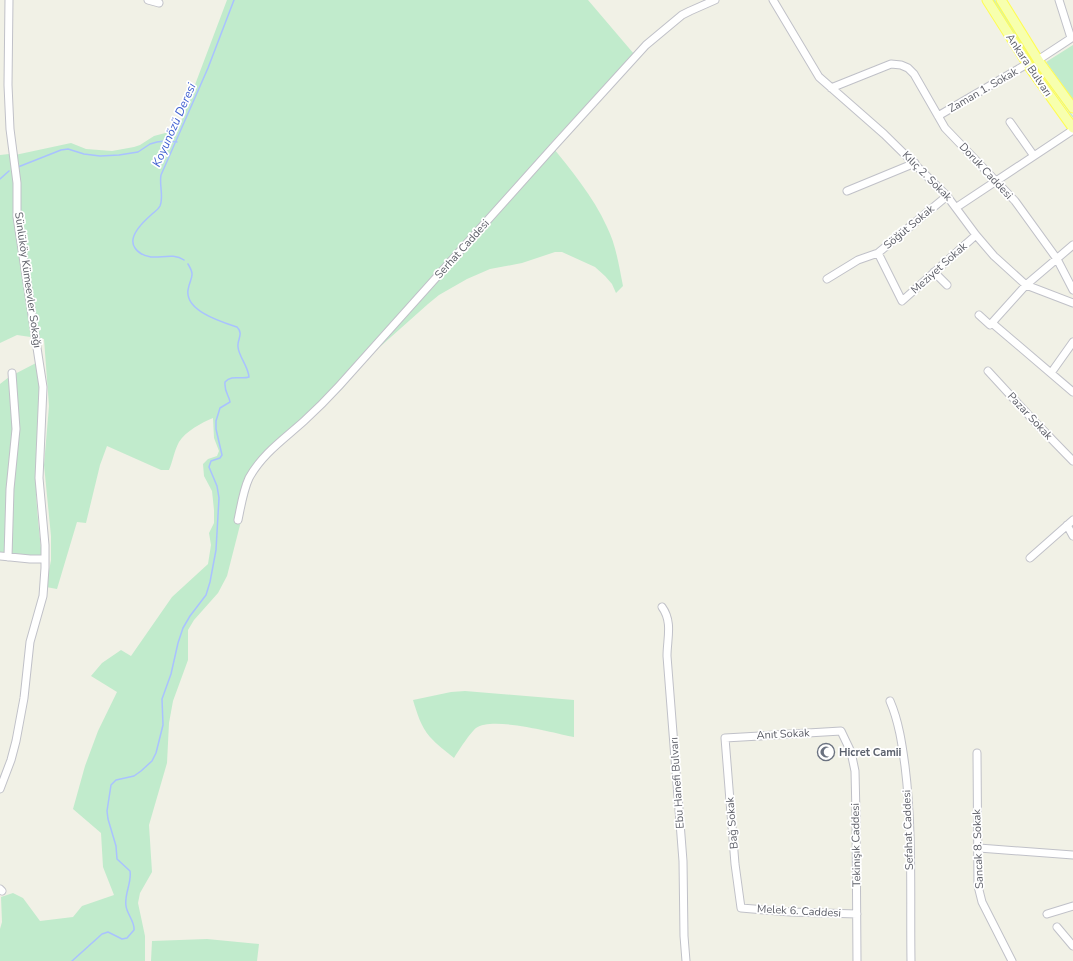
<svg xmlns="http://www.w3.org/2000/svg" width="1073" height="961" font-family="'Nunito Sans',sans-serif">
<rect width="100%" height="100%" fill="#f1f1e6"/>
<path fill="#c1ebcc" d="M 227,0 L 588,0 L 634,54 L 550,144 C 571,170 593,196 607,227 C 616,245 619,266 623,286 L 616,293 L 612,284 L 605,276 L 595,267 L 562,252 L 555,252 L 522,263 L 490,269 L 467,279 L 439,295 L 428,304 L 373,353 L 342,389 L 312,418 L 273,451 L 257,470 L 251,482 L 227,576 L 218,593 L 194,620 L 188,630 L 188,660 L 173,701 L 169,723 L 167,763 L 149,825 L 152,872 L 140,893 L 138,903 L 145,936 L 145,961 L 0,961 L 0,929 L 2,922 L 1,897 L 13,893 L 23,898 L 40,921 L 73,917 L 82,906 L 114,895 L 103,867 L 101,833 L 73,809 L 85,766 L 98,731 L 117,692 L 91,676 L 102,663 L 121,650 L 131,656 L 172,597 L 208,564 L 211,545 L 209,533 L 214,523 L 214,510 L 212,491 L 204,476 L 203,464 L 208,459 L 217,456 L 219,451 L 214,438 L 213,418 C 201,423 186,431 179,442 C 174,451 173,461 169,470 L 161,470 L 107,446 L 100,465 L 86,523 L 77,522 L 57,589 L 46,587 L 51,560 L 51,536 L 44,465 L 49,406 L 44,339 L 17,335 L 0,343 L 0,155 L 9,154 L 15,155 L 71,143 L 86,149 L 112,151 L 134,147 L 140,145 L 154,136 L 169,132 L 176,135 Z
M 993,0 L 995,0 L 1044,76 L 1073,116 L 1073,118 L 1030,58 Z
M 1073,45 L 1073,100 L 1046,62 Z
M 36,363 C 46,390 37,441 36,471 C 35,500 39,529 42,557 L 0,554 L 0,384 L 9,377 Z
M 465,691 L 574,700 L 574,737 C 554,733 493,716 476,728 C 470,733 459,750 454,758 C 446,751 437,745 430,737 C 421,727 417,713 413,700 L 451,692 Z
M 207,939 L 259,944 L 257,961 L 151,961 L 152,941 Z"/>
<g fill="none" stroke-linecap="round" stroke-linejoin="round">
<path stroke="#a9c2ff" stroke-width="1.5" d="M 18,167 L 61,150 L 68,149 L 84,154 L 100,156 L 119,155 L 138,152 L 150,144 L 157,142 L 165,141 L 177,142
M 0,179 L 9,171
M 184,260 C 174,253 162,258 151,257 C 145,256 139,254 135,248 C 127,237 143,222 151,215 C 154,212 158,210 160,206 C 164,197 159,185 161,175 L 208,68 L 234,0
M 72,961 L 102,934 L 108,932 L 122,939 L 127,938 L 134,930 C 135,922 127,914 126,906 C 124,894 132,883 130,871 L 117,859 L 116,846 L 108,819 L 107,811 L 111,785 L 116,780 L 134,776 L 141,771 L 152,761 L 156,753 L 163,725 L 162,699 L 171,674 L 178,643 L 183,628 L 190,616 L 206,595 L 210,582 L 216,550 L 219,498 L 217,486 L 209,467 L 211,461 L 220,458 L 222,455 L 216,429 L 216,421 L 220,408 L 230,402 C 229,395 224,392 225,382 C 232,374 241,380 249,377 C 248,366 239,357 238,347 C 237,339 244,334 237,327 C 222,322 185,311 188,290 C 190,277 196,277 188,264"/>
<g stroke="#c0c1c8" stroke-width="9">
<path id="minor" d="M 148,0 L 159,3
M 773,0 L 819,77 L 884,134 L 947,196 L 976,235 L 994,256 L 1026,285 L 1073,303
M 1059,0 L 1071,38
M 1038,60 L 1073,37
M 831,88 L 891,64 L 901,65 L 908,68 L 914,74 L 945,128 L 1015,201 L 1057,259 L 1073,290
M 938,116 L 1027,64
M 1010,122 L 1034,156
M 847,191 L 915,163
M 957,207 L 1073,130
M 878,253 L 902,301 L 976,235
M 934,272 L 947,285
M 827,279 L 858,260 L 878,253 L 947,196
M 979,315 L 990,325 L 1026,285 L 1073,245
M 992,323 L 1073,392
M 988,371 L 1035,422 L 1073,461
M 1051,373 L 1073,342
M 238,520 C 241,506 243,491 249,478 C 262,454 284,439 304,421 C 316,410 328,398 339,386 L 555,145 L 646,45 L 682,15 L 690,11 L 715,0
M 1067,525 L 1073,536
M 0,556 L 30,559 L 45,559
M 8,557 L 10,489 L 16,429 L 12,373
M 1030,558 L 1073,520
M 662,607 C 673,622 667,639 667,656 L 683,861 L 684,936 L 686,961
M 890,701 C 899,722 902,744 905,766 C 913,830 910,896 911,961
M 977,753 L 978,886 L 982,902 L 1012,961
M 0,789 L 11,760 L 16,741 L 24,698 L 30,642 L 43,596 L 45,568 L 45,545 L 39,478 L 43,387 L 17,217 L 17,183 L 10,129 L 8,85 L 9,0
M 979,848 L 1073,855
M 0,889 L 2,891
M 857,914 L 790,912 L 741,908 L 735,864 L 725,738 L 841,731 L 851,752 L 855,771 L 856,815 L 857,961
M 1047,914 L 1073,906
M 1057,927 L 1073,946"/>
</g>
<g stroke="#fffd52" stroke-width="11">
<path id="major" d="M 987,0 L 1030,68 L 1073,128
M 1001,0 L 1040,63 L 1073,108"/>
</g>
<use href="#minor" stroke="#fff" stroke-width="7"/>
<use href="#major" stroke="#f7ffae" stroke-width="9"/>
</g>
<defs>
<g id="mosque-ring" transform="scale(0.9)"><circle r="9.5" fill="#fff" stroke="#6b7280" stroke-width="1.5"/><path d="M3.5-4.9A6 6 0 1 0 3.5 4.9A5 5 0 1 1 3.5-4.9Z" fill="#6b7280"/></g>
</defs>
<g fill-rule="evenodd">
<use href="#mosque-ring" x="826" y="752"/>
</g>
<g text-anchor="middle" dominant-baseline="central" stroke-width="3.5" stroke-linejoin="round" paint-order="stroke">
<g font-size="11" fill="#5d5f68" stroke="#fff">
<text transform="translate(1029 65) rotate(56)">Ankara Bulvarı</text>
<text transform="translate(983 90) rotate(-30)">Zaman 1. Sokak</text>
<text transform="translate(986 171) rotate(47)">Doruk Caddesi</text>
<text transform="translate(927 176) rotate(45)">Kılıç 2. Sokak</text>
<text transform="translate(909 227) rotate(-40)">Söğüt Sokak</text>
<text transform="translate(462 249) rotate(-48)">Serhat Caddesi</text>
<text transform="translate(939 268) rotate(-42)">Meziyet Sokak</text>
<text transform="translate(28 280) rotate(82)">Sünlüköy Kümeevler Sokağı</text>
<text transform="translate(1030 416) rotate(47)">Pazar Sokak</text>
<text transform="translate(783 734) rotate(-3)">Anıt Sokak</text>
<text transform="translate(677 783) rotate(-94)">Ebu Hanefi Bulvarı</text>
<text transform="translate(732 823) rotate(-95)">Bağ Sokak</text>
<text transform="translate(908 830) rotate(-92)">Sefahat Caddesi</text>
<text transform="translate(856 845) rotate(-91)">Tekinışık Caddesi</text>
<text transform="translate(978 849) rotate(-92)">Sancak 8. Sokak</text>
<text transform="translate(799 911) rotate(3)">Melek 6. Caddesi</text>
</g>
<g font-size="11" font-weight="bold" fill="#5b616d" stroke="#fff" text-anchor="start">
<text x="839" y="752">Hicret Camii</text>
</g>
<g font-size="12" font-style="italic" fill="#3d5ed0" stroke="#fff">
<text transform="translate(174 125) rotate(-66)">Koyunözü Deresi</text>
</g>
</g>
</svg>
